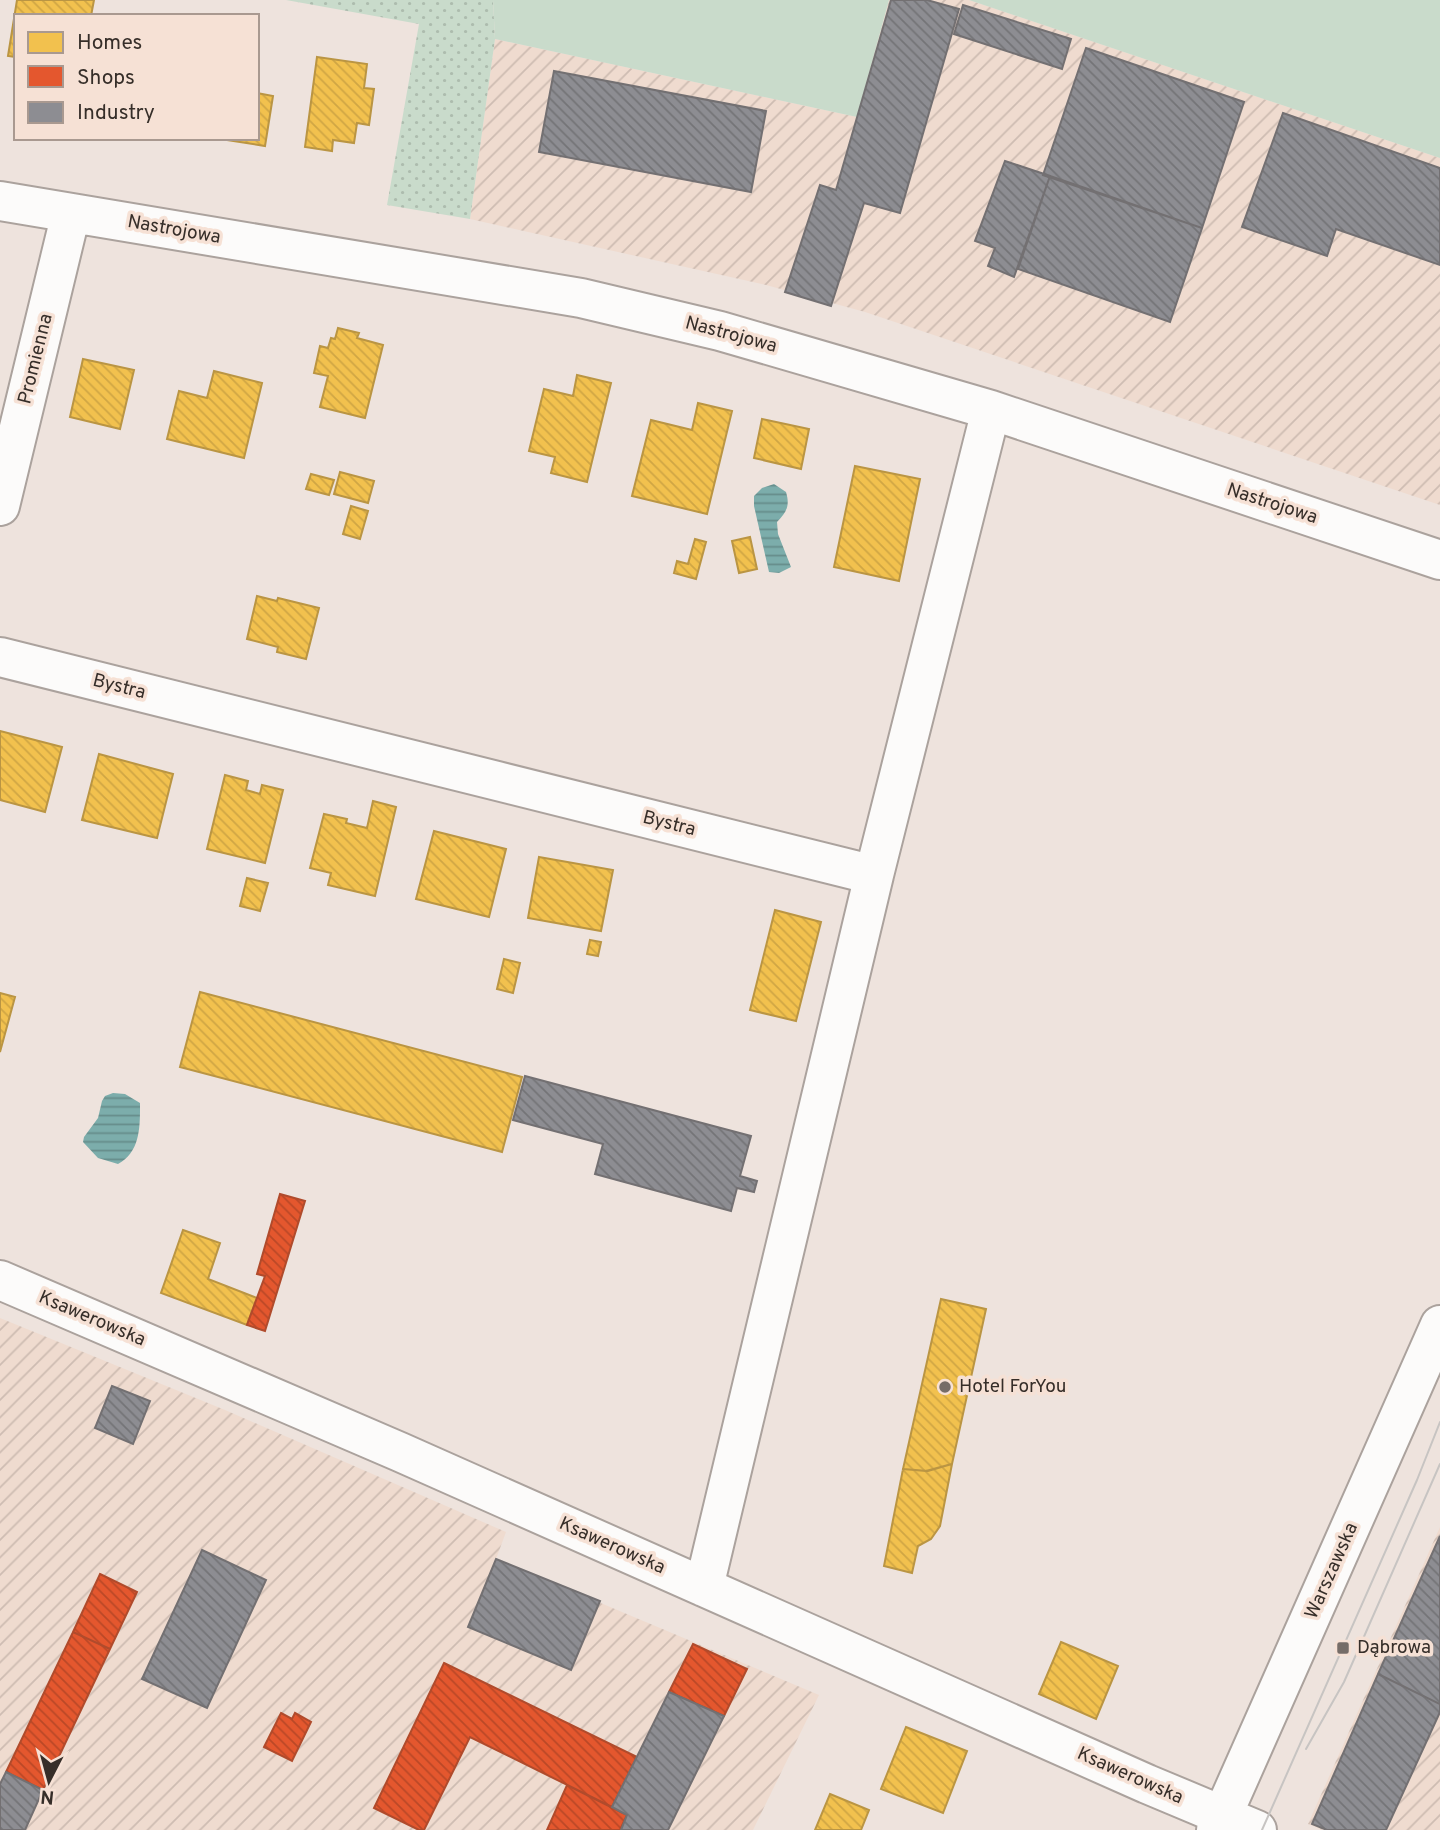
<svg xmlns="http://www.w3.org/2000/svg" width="1440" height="1830" font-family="Overpass,sans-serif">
<defs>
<pattern id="industrial-furrows" width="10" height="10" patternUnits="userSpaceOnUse" patternTransform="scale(1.75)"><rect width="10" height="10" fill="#efdbcf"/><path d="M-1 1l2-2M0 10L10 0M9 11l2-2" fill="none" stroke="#cebcb2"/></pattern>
<pattern id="grass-dots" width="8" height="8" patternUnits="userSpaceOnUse" patternTransform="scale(1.75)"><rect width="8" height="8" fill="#c9dbcb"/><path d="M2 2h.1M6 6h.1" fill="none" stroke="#adbcae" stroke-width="1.8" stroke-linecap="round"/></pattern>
<pattern id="water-rules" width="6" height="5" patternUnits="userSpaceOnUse" patternTransform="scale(1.75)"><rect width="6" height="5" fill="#7cadab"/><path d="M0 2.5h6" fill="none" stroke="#668d8b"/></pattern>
<pattern id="homes-back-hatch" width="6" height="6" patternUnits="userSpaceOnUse" patternTransform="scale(1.75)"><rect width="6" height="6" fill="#f2c14e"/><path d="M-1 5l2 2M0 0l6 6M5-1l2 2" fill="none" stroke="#d0a644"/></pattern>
<pattern id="shops-back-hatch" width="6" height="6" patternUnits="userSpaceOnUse" patternTransform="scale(1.75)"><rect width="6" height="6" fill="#e4572e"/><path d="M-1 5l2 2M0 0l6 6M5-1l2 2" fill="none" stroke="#ba4827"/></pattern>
<pattern id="industry-back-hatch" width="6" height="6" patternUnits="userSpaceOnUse" patternTransform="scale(1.75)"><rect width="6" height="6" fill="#8d8d92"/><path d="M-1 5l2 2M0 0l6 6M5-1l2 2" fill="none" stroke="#747477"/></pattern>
</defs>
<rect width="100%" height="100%" fill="#eee3dd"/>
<path fill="url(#industrial-furrows)" d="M 889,0 L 969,0 L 1440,158 L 1440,505 L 865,312 L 766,285 L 470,219 L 495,39 L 857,117 Z
M 0,1318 L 225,1410 L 506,1532 L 496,1559 L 819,1695 L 753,1830 L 0,1830 Z
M 1440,1527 L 1440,1830 L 1322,1830 L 1308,1824 Z"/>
<path fill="url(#grass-dots)" d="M 286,0 L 493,0 L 495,39 L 470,219 L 387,205 L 419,24 Z"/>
<path fill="#c9dbcb" d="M 493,0 L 889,0 L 857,117 L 495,39 Z
M 969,0 L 1440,0 L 1440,158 Z"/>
<path fill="url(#water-rules)" d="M 774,484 L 786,492 C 790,505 787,512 777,522 L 778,534 L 791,567 L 779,573 L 769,572 L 754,506 L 754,496 L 762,488 Z
M 113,1093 L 125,1094 L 140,1103 C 140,1125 141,1152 118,1164 L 98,1158 L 83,1142 L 84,1137 L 98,1118 L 102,1101 L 105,1096 Z"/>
<path fill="url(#homes-back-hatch)" stroke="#ba9543" stroke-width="2" d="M 17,0 L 94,0 L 91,16 L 16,16 L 16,57 L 8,56 Z
M 317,57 L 367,64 L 364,88 L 374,89 L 369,125 L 357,123 L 354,143 L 333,140 L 332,151 L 305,147 Z
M 257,93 L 273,96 L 265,146 L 214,138 L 257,138 Z
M 338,328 L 359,333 L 357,338 L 383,345 L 365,418 L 320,407 L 328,376 L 314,373 L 320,346 L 328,348 L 331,338 L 335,339 Z
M 83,359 L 134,370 L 120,429 L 70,417 Z
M 214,371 L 262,383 L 244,458 L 167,439 L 179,391 L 207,398 Z
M 577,375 L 611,383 L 587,482 L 551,473 L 555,457 L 529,451 L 544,389 L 573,396 Z
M 698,403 L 732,411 L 707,514 L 632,496 L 651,420 L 692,430 Z
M 762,419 L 809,429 L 801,469 L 754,458 Z
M 855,466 L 920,479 L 899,581 L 834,567 Z
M 340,472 L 374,481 L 368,503 L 334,494 Z
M 311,474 L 334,480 L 329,495 L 306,489 Z
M 351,506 L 368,511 L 360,539 L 343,534 Z
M 750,537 L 757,569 L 739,573 L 732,541 Z
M 695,539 L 706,542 L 696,579 L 674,573 L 677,561 L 688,564 Z
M 257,596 L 277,601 L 278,598 L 319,608 L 306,659 L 277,652 L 278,647 L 247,639 Z
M 0,731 L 62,747 L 45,812 L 0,800 Z
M 99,754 L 173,774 L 157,838 L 82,820 Z
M 225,775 L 248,781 L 246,790 L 260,794 L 262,785 L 283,790 L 265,863 L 207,849 Z
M 373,801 L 396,807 L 375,896 L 328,885 L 331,873 L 310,868 L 324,814 L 347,819 L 346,823 L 367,828 Z
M 434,831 L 506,849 L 489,917 L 416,899 Z
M 539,857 L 613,870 L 601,931 L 528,918 Z
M 247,878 L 268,883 L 260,911 L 240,906 Z
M 775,910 L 821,922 L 796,1021 L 750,1010 Z
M 590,940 L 601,942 L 598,956 L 587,954 Z
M 504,959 L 520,963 L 513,993 L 497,989 Z
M 200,992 L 522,1077 L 502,1152 L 180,1067 Z
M 0,993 L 15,997 L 0,1052 Z
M 183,1230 L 220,1243 L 208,1279 L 257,1298 L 247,1325 L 161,1293 Z
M 941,1299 L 986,1309 L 952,1464 L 928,1471 L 903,1469 Z
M 952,1464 L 940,1526 L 931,1539 L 918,1546 L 912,1573 L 884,1566 L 903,1469 L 926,1471 Z
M 1061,1642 L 1118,1666 L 1096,1719 L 1039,1694 Z
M 906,1727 L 967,1751 L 943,1813 L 881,1789 Z
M 830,1794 L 869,1810 L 861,1830 L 815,1830 Z"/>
<path fill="url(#shops-back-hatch)" stroke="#b04b2c" stroke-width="2" d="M 280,1194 L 305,1201 L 265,1331 L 247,1325 L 265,1276 L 257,1274 Z
M 100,1574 L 137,1592 L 110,1649 L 73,1632 Z
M 73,1632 L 110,1649 L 43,1790 L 6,1772 Z
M 693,1644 L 747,1669 L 724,1716 L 669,1692 Z
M 444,1663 L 637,1757 L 612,1807 L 470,1737 L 424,1830 L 419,1830 L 374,1808 Z
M 281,1713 L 292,1719 L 295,1713 L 311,1722 L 292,1761 L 264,1747 Z
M 567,1785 L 627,1815 L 620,1830 L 547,1830 Z"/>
<path fill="url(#industry-back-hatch)" stroke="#737072" stroke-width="2" d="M 891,0 L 927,0 L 959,9 L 900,213 L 864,203 L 831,306 L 785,292 L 820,185 L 836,190 Z
M 963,5 L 1071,39 L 1062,69 L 954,34 Z
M 1086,48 L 1244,102 L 1202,228 L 1043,175 Z
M 554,71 L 766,111 L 751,192 L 539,152 Z
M 1283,113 L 1440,168 L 1440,265 L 1336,229 L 1327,256 L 1242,227 Z
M 1005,161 L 1050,176 L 1014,277 L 988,266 L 995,248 L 975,241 Z
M 1050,176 L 1202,228 L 1170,322 L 1018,269 Z
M 525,1076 L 751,1136 L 740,1176 L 757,1181 L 754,1192 L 737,1188 L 731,1211 L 595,1174 L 603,1144 L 513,1120 Z
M 112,1386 L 150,1401 L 133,1444 L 95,1428 Z
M 1440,1536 L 1440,1704 L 1378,1674 Z
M 202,1550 L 266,1580 L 207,1708 L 142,1679 Z
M 496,1559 L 600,1601 L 571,1670 L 468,1627 Z
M 1378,1674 L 1440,1704 L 1440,1712 L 1386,1830 L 1327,1830 L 1312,1824 Z
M 669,1692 L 724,1716 L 668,1830 L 621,1830 L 627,1815 L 612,1807 Z
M 6,1772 L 43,1790 L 25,1830 L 0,1830 L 0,1784 Z"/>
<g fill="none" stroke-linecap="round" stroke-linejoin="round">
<g stroke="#aba29d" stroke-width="42">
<path id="minor" d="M 0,201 L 581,298 L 720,331 L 991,410 L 1440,560
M 0,506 L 71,213
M 0,657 L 874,875 L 991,410
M 0,1280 L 400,1452 L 1147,1784 L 1257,1830
M 704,1587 L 874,875
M 1216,1830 L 1440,1325"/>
</g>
<use href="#minor" stroke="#fcfbfa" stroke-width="38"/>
<path stroke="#c7c4c2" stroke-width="2" d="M 1306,1749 L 1344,1682 L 1440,1464
M 1262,1830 L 1417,1480 L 1440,1422"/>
</g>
<g fill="#766d68" stroke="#f6e1d5" stroke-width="2.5">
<circle cx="945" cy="1387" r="7"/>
<rect x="1336" y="1641" width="14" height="14" rx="3.5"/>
</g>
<g text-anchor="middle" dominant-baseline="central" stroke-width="7" stroke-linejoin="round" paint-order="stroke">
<g font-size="19" fill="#362e29" stroke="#f6e1d5">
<text transform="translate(174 230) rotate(10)">Nastrojowa</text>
<text transform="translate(731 335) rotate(15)">Nastrojowa</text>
<text transform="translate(36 359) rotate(-76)">Promienna</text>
<text transform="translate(1272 504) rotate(18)">Nastrojowa</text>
<text transform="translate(119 687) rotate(14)">Bystra</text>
<text transform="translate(669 824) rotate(14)">Bystra</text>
<text transform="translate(92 1319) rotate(23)">Ksawerowska</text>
<text transform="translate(612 1546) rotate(24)">Ksawerowska</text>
<text transform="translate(1332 1571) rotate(-66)">Warszawska</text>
<text transform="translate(1130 1776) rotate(24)">Ksawerowska</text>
</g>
<g font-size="19" fill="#362e29" stroke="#f6e1d5" text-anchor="start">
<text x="959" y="1387">Hotel ForYou</text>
<text x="1357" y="1648">Dąbrowa</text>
</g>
</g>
<rect x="14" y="14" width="245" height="126" fill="#f6e1d5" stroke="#a99990" stroke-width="2"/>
<rect x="28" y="32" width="35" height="21" fill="#f2c14e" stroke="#a99990" stroke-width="2"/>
<text x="77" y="49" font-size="21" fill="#362e29">Homes</text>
<rect x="28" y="66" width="35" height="21" fill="#e4572e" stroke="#a99990" stroke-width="2"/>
<text x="77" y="84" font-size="21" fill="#362e29">Shops</text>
<rect x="28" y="102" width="35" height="21" fill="#8d8d92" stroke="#a99990" stroke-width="2"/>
<text x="77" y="119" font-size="21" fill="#362e29">Industry</text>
<g transform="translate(49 1781) rotate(186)" stroke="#f6e1d5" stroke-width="5" paint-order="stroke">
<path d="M0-5L12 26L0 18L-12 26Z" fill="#362e29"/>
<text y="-10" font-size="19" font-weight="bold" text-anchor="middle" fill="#362e29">N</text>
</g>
</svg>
